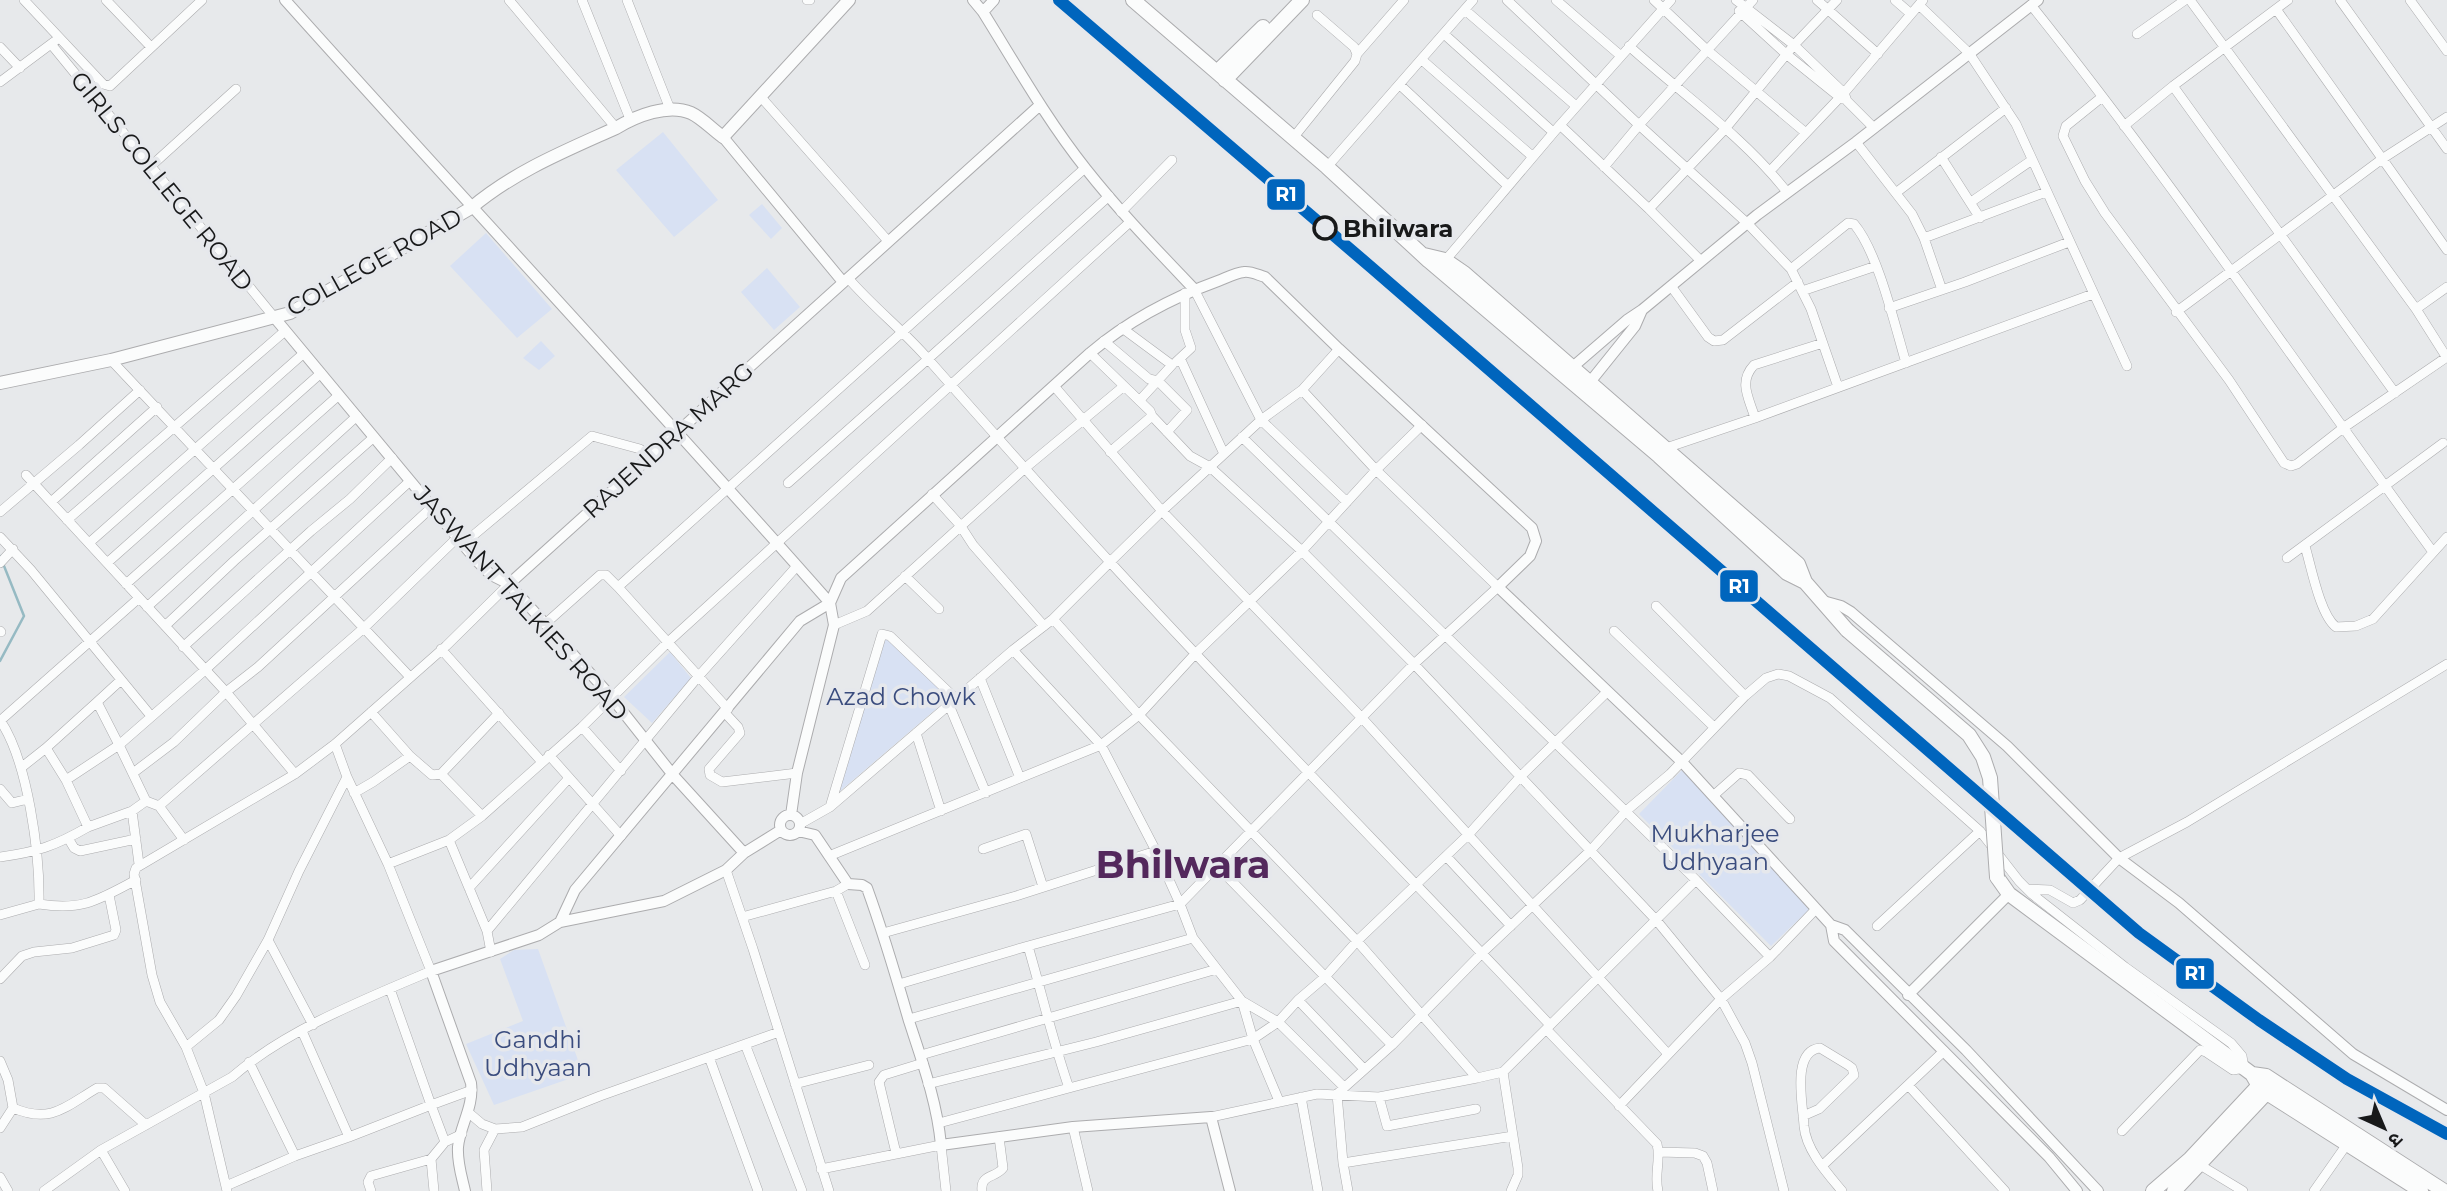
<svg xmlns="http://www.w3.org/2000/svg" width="2447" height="1191" font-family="Montserrat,'Noto Sans Devanagari',sans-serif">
<rect width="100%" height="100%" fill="#e7e9eb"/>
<path fill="#d8e1f3" d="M 663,132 L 718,200 L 674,237 L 616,170 Z
M 762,204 L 782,228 L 771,239 L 749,215 Z
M 486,233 L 552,309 L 517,338 L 450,266 Z
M 767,268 L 800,307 L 774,330 L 741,292 Z
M 541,341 L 555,356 L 539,370 L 523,358 Z
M 884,637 L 950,697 L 839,792 Z
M 670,652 L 691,678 L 652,723 L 624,697 Z
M 1682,770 L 1816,903 L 1771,946 L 1639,814 Z
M 538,949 L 583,1074 L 494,1105 L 466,1044 L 523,1021 L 500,959 L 514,950 Z"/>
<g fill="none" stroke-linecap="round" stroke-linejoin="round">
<path stroke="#96bac3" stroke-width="2.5" d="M 0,556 L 24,616 L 0,661"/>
<g stroke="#acacae" stroke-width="10">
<path id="minor" d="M 24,0 L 103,84 L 110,86 L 202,0
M 106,0 L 151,47
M 509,0 L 616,128
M 582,0 L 630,119
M 627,0 L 670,109
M 807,0 L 810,0
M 1507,0 L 1639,125 L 1747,223 L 1791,269 L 1811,309 L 1838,387
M 1556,0 L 1621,56
M 1654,0 L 1707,50 L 1806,133
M 1736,0 L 1794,45 L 1844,93 L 1847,101 L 1874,128
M 1817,0 L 1878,54
M 1895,0 L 1911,14
M 2190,0 L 2416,309 L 2447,358
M 2340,0 L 2447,149
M 2410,0 L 2447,51
M 1919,5 L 1969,53 L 2016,124 L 2127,366
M 2031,5 C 2172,181 2299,369 2433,552
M 2276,9 L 2447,250
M 1465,10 L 1576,106
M 1739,11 L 1786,54 L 1842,99
M 1444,34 L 1553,132
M 2137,34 L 2185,0
M 51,44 L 274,317
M 1629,46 C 1682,94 1743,136 1787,192
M 0,47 L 20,68
M 1357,54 L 1404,0
M 1422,60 L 1532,156
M 0,82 L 55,41
M 1400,85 L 1507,185
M 2173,86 L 2395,393
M 760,96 L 888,241
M 2102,97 L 2066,126 L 2063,136 L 2085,181 L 2105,213 L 2229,380 L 2284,463 L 2291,466 L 2297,464 L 2343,428 L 2447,357
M 1560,125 L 1671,0
M 2124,126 L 2173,86 L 2288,0
M 1293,138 L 1355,61 L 1357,54 L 1354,47 L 1317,15
M 1856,142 L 1912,214 L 1924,238 L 1942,290
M 1941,157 L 1980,218
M 151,166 L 236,89
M 1327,167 L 1473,0
M 1604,167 L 1639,125 L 1753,0
M 1770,171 L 1844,93 L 1923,0
M 1897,192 L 2006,108
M 1971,202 L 2032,160
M 1121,212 L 1172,160
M 1924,238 L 2046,192
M 1701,261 L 1649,209 L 1725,129 L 1794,45 L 1837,0
M 1444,262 L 1560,125 L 1649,209
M 1791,269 L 1848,223 L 1854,224 C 1878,252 1895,326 1906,363
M 848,278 C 873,307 903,330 928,359 L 1109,196
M 1671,286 L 1708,337 L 1714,341 L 1723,340 L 1798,282
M 1194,289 L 1261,420 L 1347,502
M 1802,291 L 1876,266
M 1889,308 L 1965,282 L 2069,242
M 2416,309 L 2447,287
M 2176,312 L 2382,159 L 2447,117
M 1122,328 L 1172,365 L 1140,400
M 1104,341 L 1149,379 L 1158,381 L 1187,410 L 1167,432
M 1090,353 L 1150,411 L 1152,416
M 1180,358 L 1224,454
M 111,360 L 410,677
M 1176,362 L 1191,348 L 1185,330 L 1185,293
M 1302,390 L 1339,349
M 1755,418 C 1749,398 1738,382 1754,365 L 1823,343
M 1242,437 L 1696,880 L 1770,957
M 1666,448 L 1755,418 L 2093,294
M 26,475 L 226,692 L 295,774
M 410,481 L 205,670 L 119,745 L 146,801 L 159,806 L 365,627 L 458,537
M 788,483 L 928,359 C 988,427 1048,495 1110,562 L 1162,511 L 1054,386
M 932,494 L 960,525 L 973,545 L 1044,626
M 51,502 L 157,407
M 0,512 L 79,445 L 140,390
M 67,520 L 285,331
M 0,537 L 31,570 L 151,716
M 89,543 L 304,353
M 463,544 L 592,436 L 640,449 L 649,457
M 2305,546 C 2311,566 2320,615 2336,627 L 2356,626 L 2373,619 L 2447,537
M 2287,558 L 2443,443
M 0,563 L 13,549
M 107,563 L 321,373
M 905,576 L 939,609
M 126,584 L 339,395
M 1656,606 L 1745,696
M 147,607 L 357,416
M 1053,619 L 1013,650 L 1101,745 L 1156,851 L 1180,904 L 1193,938 L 1217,969
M 545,624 L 600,575 L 606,575 L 618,587
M 834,625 L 867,611 L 1024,469 L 1124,386
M 165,626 L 234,561 L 374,437
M 0,631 L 1,632
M 1614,631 L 1714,727
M 183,647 L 311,531 L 350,499 L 392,458
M 441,649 L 542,762
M 980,678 L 1020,778
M 97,702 L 121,680
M 949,705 L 986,793
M 728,709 L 618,587 L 1085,168
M 371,712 L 410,756
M 725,713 L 738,727 L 740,733 L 709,769 L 710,775 L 722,782 L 797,773
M 0,720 C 28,761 40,854 39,904 L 0,915
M 1,720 L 139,598
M 582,727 L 621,771
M 916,733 L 941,811
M 549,755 L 621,836
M 22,767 L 46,748
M 133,773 L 174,742 L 226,692 L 258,667 L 432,507
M 441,774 L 499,713
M 0,789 L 12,803 L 28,799
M 354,793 L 373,782 L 410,756 L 432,775 L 441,774 L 482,816
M 1713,796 L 1739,773 L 1748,775 L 1790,819
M 159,806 L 184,840
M 830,807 L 882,634 L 890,636 L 956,699
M 132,811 L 139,864
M 800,824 L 830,807 L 1013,650
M 88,827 L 132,811 L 146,801
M 68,838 L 74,848 L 80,851 L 136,839
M 449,840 L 487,931
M 983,849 L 1026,834 L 1043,887
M 829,856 L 1101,745 L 1139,715 L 1195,654 L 1302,551 L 1376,470 L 1422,425
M 1446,856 L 1511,926
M 0,857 C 37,852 55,846 88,827 L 66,780 L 46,748 L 97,702 L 119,745 L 66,780
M 388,864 L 449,840 L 482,816 L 582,727 L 667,643 L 1130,222
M 1216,865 L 1392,1045
M 726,870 L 753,949 L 829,1191
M 469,888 L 569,778
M 2027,889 L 2050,890 L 2073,903 L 2080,900 L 2119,858 L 2187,822 L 2447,664
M 836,891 L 865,965
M 39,904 C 83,911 98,900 136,880
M 742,917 L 836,891 L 848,884
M 1877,926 L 1980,831
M 883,933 L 1016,896 L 1156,851
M 268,940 L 313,1025
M 491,952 L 487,931 L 697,678 L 797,566
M 0,979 L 22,956 L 34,952 L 72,948 L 114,935 L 116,930 L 109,895
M 899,984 L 1028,946
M 390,989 L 431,1105 L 472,1090
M 1298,1000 L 1364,1069
M 909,1019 L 1193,938
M 1546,1029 L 1657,1144 C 1661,1159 1654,1175 1658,1191
M 745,1044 L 802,1191
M 186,1047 L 219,1020 L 236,996 L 268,940 L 299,871 L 347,777
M 1668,1054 L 1362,718 L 1162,511 L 1210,467 L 1302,551 L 1414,664 L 1657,921 L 1721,999 L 1745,1043 L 1752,1063 L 1784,1191
M 921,1055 L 1217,969 L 1242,1001 L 1253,1039 L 1069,1088 C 1053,1042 1042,994 1028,946 L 1180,904 L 1414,664 L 1498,587 L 1376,470 L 1302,390 L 1261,420 L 1210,467 L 1190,456 L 1152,416 L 1110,452
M 709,1057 L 758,1191
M 0,1061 L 8,1080 L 13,1108 L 0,1128
M 249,1062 L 295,1156
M 1503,1072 L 1518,1168 L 1518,1175 L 1511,1191
M 1477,1078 L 1503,1072 L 1696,880
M 795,1084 L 869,1065
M 928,1084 L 1096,1042 L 1242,1001 L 1278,1022 L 1344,1087
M 1908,1085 L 2005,1191
M 1301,1097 L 1318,1191
M 1379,1097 L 1387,1126 L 1476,1109
M 1279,1101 L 1253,1039 L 1278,1022 L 1298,1000 L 1325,977 L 1357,941 L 1469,834 L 1520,777 L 1607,692
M 1619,1106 L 1721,999 L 1770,957 L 1816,909
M 13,1108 C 51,1124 65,1107 97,1088 L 104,1088 L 146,1125
M 469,1113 L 482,1124 L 495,1129 L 522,1127 L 600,1096 L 779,1032
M 1803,1116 L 1819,1109 L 1854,1075 L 1852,1068 L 1848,1065 L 1820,1048 C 1791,1051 1803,1105 1804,1126 C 1806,1150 1827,1173 1842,1191
M 1211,1117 L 1317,1094 L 1379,1097 L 1477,1078 L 1357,941 L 1139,715 L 1053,619 L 1110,562 C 1254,719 1404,870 1550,1025
M 939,1123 L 1069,1088
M 1073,1127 L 1088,1191
M 349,1137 L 431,1105 L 445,1142
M 101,1150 L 125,1191
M 1659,1152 L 1695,1153 L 1703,1156 L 1707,1163 L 1713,1191
M 896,1153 L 879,1082 L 884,1075 L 923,1063
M 1343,1163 L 1513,1136
M 1823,1165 L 1944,1051
M 2200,1165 L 2243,1191
M 821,1169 L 941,1145 L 946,1191
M 0,1177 L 8,1191
M 226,1186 L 295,1156 L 349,1137 L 302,1031
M 44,1191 L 101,1150 L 232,1077 C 286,1030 365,999 431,971 L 388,864 L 347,777 L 335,744
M 227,1191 L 204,1093 L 186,1047 L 160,1002 L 152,975 L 134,874 L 136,868 L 295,774 L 335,744 L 446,646 L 509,584
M 371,1191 L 368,1182 L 371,1176 L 431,1159
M 434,1191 L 431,1159 L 445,1142 L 462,1134
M 487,1191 L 484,1150 L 495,1129
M 982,1191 C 980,1174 996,1178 1003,1168 L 999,1137
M 1348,1191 L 1343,1163 L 1337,1094 L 1392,1045 L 1482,953 L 1590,851 L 1626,811 L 1670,774 L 1745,696 L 1766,678 L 1778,674 L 1789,676 L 1830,698 L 1980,831 L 2019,881 L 2032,894 L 2125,967 L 2231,1043 L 2242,1056 L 2244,1068 L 2233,1070 L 2206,1052 L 2200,1050 L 2122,1131
M 2314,1191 L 2347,1144"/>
</g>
<g stroke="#acacae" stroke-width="12">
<path id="tertiary" d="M 285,0 C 466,202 651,400 830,603
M 973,0 L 983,12 C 1016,65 1047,120 1086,169 C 1120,212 1157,250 1194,289
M 983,12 L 994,0
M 723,137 L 843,282
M 274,317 L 476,560 L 491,575 L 509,584 L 608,693 L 673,775 L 744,853
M 1568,371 L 1627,320 L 1642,310 L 1757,215 L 1856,142 L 2038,0
M 1586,387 L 1635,326 L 1642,310
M 509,584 L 1040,105
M 1823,601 L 1841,606 L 1851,612 L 2007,746 L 2119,858 L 2179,903 L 2353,1054 L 2447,1110
M 791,815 L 797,773 L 834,625 L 830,603 L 841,578 L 1090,353 C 1128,321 1171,298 1218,281 C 1226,278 1235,273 1244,272 C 1251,271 1258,275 1265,277 L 1339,349 L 1532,528 L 1536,541 L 1530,556 L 1498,587 L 1682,762 L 1831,925 L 1834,941 L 2049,1157 L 2077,1191
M780 825a10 10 0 1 1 20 0a10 10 0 1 1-20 0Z
M 798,831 L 815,835 L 848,884 L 862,885 L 867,888 C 883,932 896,976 909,1021 C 922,1061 937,1102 941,1145 L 1073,1127 L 1211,1117 L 1230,1191
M 560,922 L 575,890 L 800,621 L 830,603
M 1831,925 L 1845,930 L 1966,1050 L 2098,1191
M 1908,995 L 2009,894
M 465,1191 C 462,1177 457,1163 458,1147 C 460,1125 474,1107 471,1083 L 431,971 L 539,935 L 560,922 L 664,901 L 726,870 L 744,853 L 781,830"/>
</g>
<g stroke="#acacae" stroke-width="14">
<path id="secondary" d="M 0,383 L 111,360 L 290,313 L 471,208 C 515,171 565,151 616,128 C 636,116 668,103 691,113 C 702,118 713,130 723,137 L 849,0"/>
</g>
<g stroke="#acacae" stroke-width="16">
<path id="primary" d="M 1133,0 L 1327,167 L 1429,261 L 1659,456 L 1787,573 L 1805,582 L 1847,630
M 1217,72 L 1263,27
M 1225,80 L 1302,0
M 1424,255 L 1445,260 L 1464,273 L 1798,564 L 1805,582
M 1997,877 L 2009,894 L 2252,1074 L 2259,1086 L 2267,1093 L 2421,1191
M 2252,1074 L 2266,1076 L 2444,1191
M 2153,1191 L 2190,1159 L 2263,1081
M 2174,1191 L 2272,1087"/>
</g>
<use href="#minor" stroke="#fbfcfc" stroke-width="9"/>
<use href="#tertiary" stroke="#fbfcfc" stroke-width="10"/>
<use href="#secondary" stroke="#fbfcfc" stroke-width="12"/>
<use href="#primary" stroke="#fbfcfc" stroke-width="14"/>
<g stroke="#acacae" stroke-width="16" stroke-linecap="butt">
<path id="primary-bridge" d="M 1847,630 L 1969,735 L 1983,757 L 1990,778 L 1997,877"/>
</g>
<use href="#primary-bridge" stroke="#fbfcfc" stroke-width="14"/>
<g stroke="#e6e8ec" stroke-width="18">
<path id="rail-1" d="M 1059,0 L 1372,268 L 2139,933 L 2259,1020 L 2347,1079 L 2447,1134"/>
</g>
<use href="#rail-1" stroke="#0065bd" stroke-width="12"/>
</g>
<circle fill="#e6e8ec" stroke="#18191a" stroke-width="3.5" cx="1325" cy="228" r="11"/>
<g text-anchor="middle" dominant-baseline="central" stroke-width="7" stroke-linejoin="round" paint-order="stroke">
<g font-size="24" fill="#18191a" stroke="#e6e8ec">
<text transform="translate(162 181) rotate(51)">GIRLS COLLEGE ROAD</text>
<text transform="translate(374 262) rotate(-29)">COLLEGE ROAD</text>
<text transform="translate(668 440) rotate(-42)">RAJENDRA MARG</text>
<text transform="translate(521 603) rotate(48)">JASWANT TALKIES ROAD</text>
</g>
<g font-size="24" font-weight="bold" fill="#18191a" stroke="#e6e8ec" text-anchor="start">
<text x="1343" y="228">Bhilwara</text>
</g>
<g font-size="24" fill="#3a4c7e" stroke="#e6e8ec">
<text x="901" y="696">Azad Chowk</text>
<text x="1715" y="833">Mukharjee<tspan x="1715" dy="28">Udhyaan</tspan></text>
<text x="538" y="1039">Gandhi<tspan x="538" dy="28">Udhyaan</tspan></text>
</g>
<g font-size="38" font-weight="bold" fill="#53285c" stroke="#e6e8ec">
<text x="1183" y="864">Bhilwara</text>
</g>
</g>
<g stroke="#e6e8ec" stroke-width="2.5">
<rect x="1266" y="178" width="40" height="33" rx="7" fill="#0065bd"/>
<rect x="1719" y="569" width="40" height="34" rx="7" fill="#0065bd"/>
<rect x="2175" y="957" width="40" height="33" rx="7" fill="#0065bd"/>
</g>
<g font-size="19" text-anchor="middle" font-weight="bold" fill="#fff">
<text x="1286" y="201">R1</text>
<text x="1739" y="593">R1</text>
<text x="2195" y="980">R1</text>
</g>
<g transform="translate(2384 1128) rotate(136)" stroke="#e6e8ec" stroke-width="5" paint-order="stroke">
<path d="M0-5L12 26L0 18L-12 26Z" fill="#18191a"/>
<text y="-10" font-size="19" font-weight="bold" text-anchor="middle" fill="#18191a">उ</text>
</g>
</svg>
